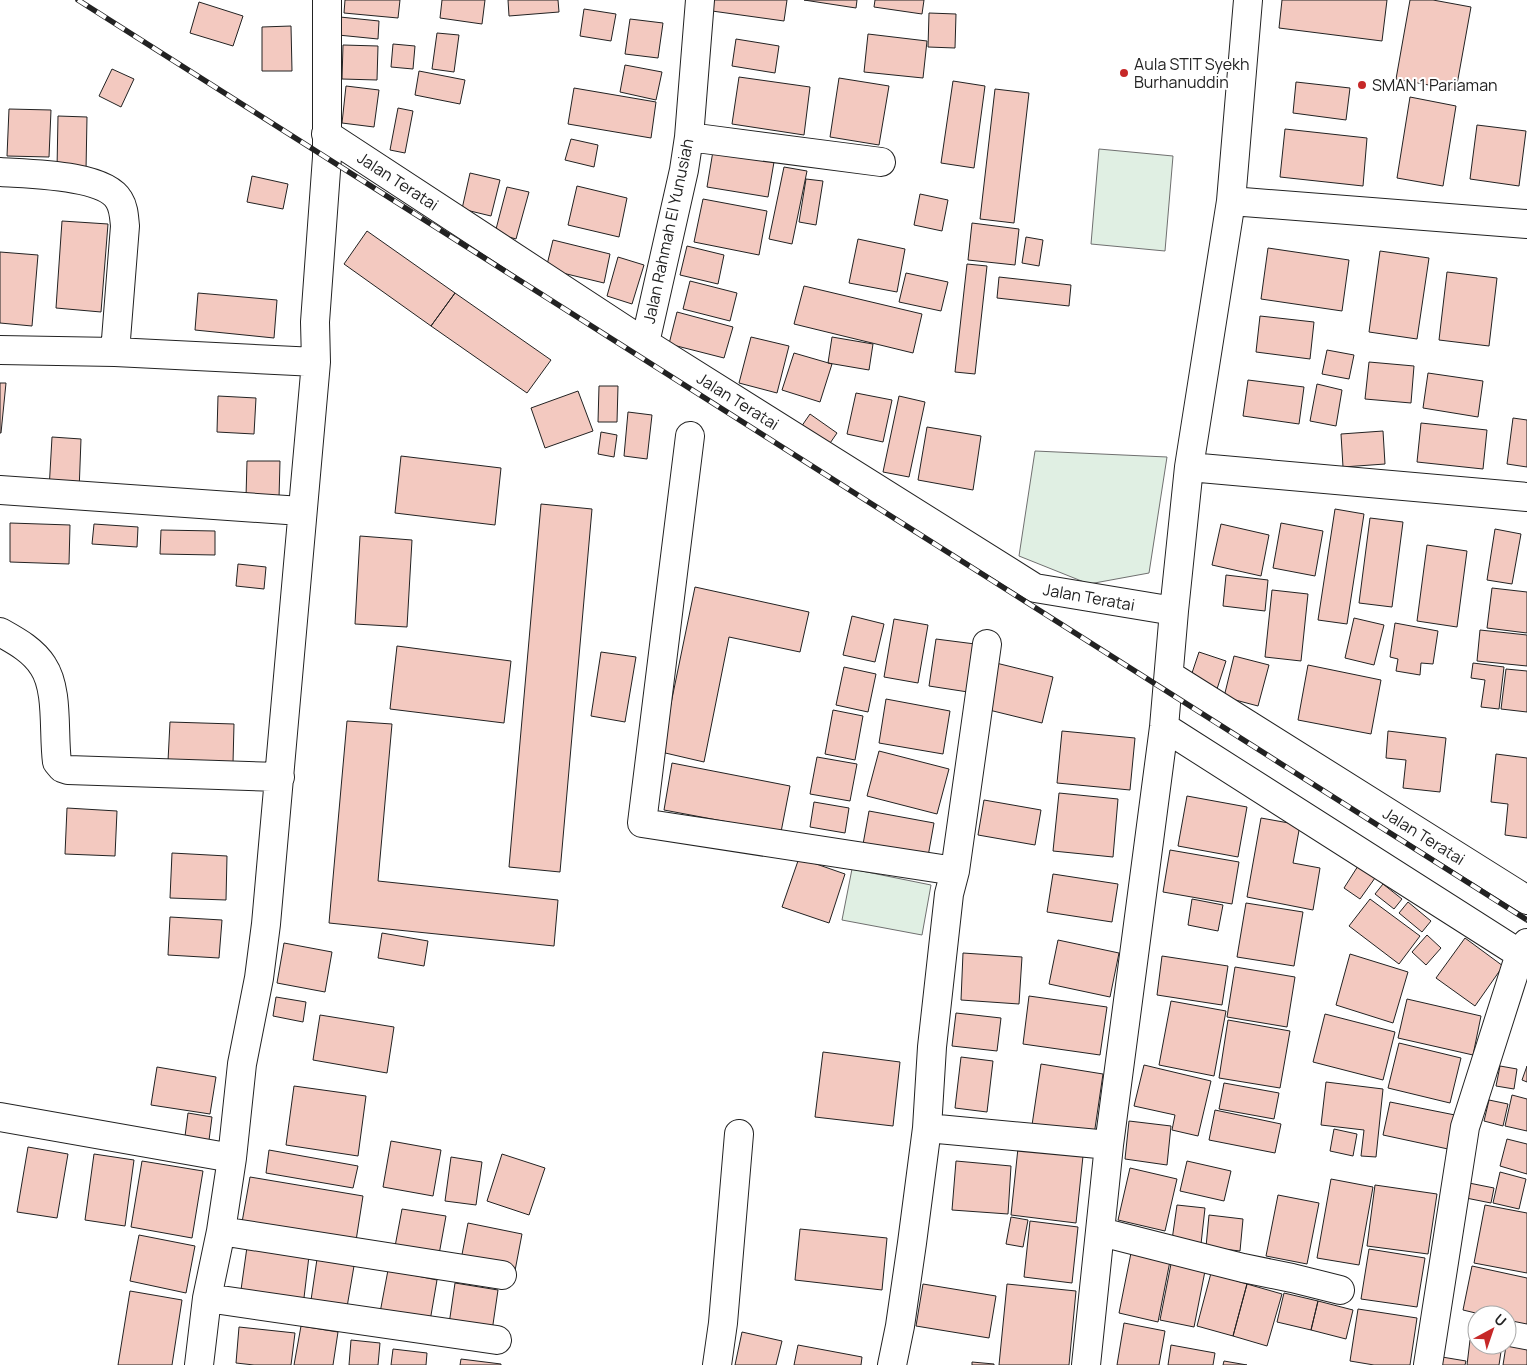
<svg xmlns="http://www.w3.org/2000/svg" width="1527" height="1365" font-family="Manrope,sans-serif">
<rect width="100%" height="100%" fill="#fff"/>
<path fill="#e0efe3" stroke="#6f6f6f" d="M 1099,149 L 1173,156 L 1165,251 L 1091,244 Z
M 1035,451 L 1167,457 L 1149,573 L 1089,584 L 1019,556 Z
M 852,869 L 931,885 L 922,935 L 842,920 Z"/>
<path fill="#f3c9c0" stroke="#222" d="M 345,0 L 400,0 L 398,18 L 344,13 Z
M 442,0 L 485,0 L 482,24 L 440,18 Z
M 508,0 L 558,0 L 559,12 L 509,16 Z
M 714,0 L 787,0 L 784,21 L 712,11 Z
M 804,0 L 857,0 L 856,8 Z
M 875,0 L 924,0 L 922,14 L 874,7 Z
M 1282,0 L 1387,0 L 1382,41 L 1279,28 Z
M 1410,0 L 1433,0 L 1471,7 L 1456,90 L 1396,79 Z
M 199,2 L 243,16 L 233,46 L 190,33 Z
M 584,9 L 616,14 L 611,41 L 580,36 Z
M 929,13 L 956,14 L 955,48 L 928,47 Z
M 340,17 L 379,21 L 378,39 L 338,35 Z
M 630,19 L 663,23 L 658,58 L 625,54 Z
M 291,26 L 292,71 L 262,71 L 262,27 Z
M 437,33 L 459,35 L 454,72 L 432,69 Z
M 868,34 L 927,41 L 923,78 L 864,72 Z
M 736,39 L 779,46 L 775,73 L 732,66 Z
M 393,44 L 415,46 L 413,69 L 391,67 Z
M 343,45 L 378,46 L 377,80 L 342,79 Z
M 625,65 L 662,72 L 656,100 L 620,92 Z
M 112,69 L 134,79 L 121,107 L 99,96 Z
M 419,71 L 465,80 L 460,104 L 415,95 Z
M 739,77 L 810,87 L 804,135 L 732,124 Z
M 839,78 L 889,86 L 879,145 L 830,137 Z
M 953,81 L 985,86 L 974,168 L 941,163 Z
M 1296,82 L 1350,88 L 1346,120 L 1293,113 Z
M 346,86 L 379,90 L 374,127 L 342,123 Z
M 574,88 L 656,102 L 651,138 L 568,124 Z
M 995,89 L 1029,93 L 1014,223 L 980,219 Z
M 1410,97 L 1456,106 L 1443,186 L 1397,178 Z
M 398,108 L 413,111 L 405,153 L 390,150 Z
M 9,109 L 51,110 L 49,157 L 7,156 Z
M 58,116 L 87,117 L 86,170 L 57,169 Z
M 1477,125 L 1526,131 L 1519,186 L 1470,179 Z
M 1285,129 L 1367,138 L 1363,186 L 1280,177 Z
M 571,139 L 598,145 L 594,167 L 565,160 Z
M 713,151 L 774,162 L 768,197 L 707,187 Z
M 784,167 L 807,171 L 792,244 L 769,239 Z
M 470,173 L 500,180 L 491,216 L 462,209 Z
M 252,176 L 288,184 L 283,209 L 247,202 Z
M 806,179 L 823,181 L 816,225 L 799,222 Z
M 577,186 L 627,198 L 619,237 L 568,225 Z
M 507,187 L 529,192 L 516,239 L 495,233 Z
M 920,194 L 948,200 L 942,231 L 914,225 Z
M 703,199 L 767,211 L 759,255 L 694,242 Z
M 62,221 L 108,224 L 101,312 L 56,308 Z
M 972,223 L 1019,229 L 1015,265 L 968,260 Z
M 367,231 L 455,293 L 431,326 L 344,264 Z
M 1026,237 L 1043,240 L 1039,266 L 1022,263 Z
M 858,239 L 905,249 L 897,292 L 849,283 Z
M 553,240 L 610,254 L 604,283 L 546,269 Z
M 687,246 L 724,255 L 718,284 L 680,275 Z
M 1268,248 L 1349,260 L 1342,311 L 1261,299 Z
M 1380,251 L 1429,258 L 1417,339 L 1369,332 Z
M 0,252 L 38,255 L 32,326 L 0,323 Z
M 618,257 L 644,265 L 632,304 L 607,296 Z
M 967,264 L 987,266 L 975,374 L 955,372 Z
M 1447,272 L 1497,278 L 1489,346 L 1439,340 Z
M 906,273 L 948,282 L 941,311 L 899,302 Z
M 999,277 L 1071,285 L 1069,306 L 997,298 Z
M 690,281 L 737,293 L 730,321 L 683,309 Z
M 804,286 L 922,314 L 913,353 L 794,324 Z
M 198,293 L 277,300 L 274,338 L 195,330 Z
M 455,293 L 551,360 L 527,393 L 431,326 Z
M 677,312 L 733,327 L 724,358 L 669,344 Z
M 1260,316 L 1314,322 L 1310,359 L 1256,352 Z
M 751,337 L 789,346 L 777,393 L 739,383 Z
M 832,337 L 873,344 L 869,370 L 828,363 Z
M 1327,350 L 1354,355 L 1349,379 L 1322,374 Z
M 794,353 L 832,364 L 820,402 L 782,390 Z
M 1369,362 L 1414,366 L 1411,403 L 1365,399 Z
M 1428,373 L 1483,381 L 1478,417 L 1423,408 Z
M 1248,380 L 1304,387 L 1299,424 L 1243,416 Z
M 0,383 L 6,383 L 1,433 L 0,433 Z
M 1317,384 L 1342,390 L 1336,426 L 1310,421 Z
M 599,386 L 618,386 L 617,422 L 598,422 Z
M 578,391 L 593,431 L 545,448 L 531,408 Z
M 856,393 L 892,400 L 883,442 L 847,434 Z
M 218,396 L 256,398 L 254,434 L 217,432 Z
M 899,396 L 925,402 L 909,477 L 883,472 Z
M 628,412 L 652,415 L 647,459 L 624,456 Z
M 810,414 L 837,433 L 826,449 L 799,430 Z
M 1513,418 L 1527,420 L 1527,467 L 1507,464 Z
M 1421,423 L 1487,430 L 1483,469 L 1417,462 Z
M 927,427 L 981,436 L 973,490 L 918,480 Z
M 1383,431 L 1385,464 L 1343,467 L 1341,434 Z
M 601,432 L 617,435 L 614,457 L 598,454 Z
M 52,437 L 81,439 L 79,492 L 49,490 Z
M 401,456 L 501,468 L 495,525 L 395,513 Z
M 247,461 L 280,461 L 279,498 L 246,497 Z
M 541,504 L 592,509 L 560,872 L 509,867 Z
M 1335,509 L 1364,514 L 1347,624 L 1318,620 Z
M 1370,518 L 1403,522 L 1392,607 L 1359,603 Z
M 10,523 L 70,525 L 69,564 L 10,562 Z
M 1281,523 L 1323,531 L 1315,576 L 1273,568 Z
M 94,524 L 138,527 L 137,547 L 92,544 Z
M 1221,524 L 1269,535 L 1261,576 L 1212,565 Z
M 1495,529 L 1521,534 L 1512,584 L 1487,580 Z
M 161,530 L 215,531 L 215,555 L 160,554 Z
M 360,536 L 412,540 L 407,627 L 355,624 Z
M 1427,545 L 1467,551 L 1457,627 L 1417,621 Z
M 238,564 L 266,567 L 264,589 L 236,586 Z
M 1226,575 L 1268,580 L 1265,611 L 1223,606 Z
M 695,587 L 809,612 L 800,652 L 729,637 L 704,762 L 661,752 Z
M 1492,588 L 1527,592 L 1527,633 L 1487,628 Z
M 1272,590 L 1308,594 L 1301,661 L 1265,657 Z
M 852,616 L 884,624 L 875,662 L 843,655 Z
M 1354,618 L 1384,625 L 1374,665 L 1345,658 Z
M 894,619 L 928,625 L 918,683 L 884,677 Z
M 1395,623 L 1438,631 L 1433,664 L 1421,663 L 1420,675 L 1396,671 L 1398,659 L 1390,657 Z
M 1480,630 L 1527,635 L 1527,666 L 1477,661 Z
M 936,639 L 975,644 L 968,692 L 929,686 Z
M 397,646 L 511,661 L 504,723 L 390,709 Z
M 601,652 L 636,657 L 625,722 L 591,716 Z
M 1199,652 L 1226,661 L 1217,689 L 1190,679 Z
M 1234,656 L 1269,665 L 1258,706 L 1224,697 Z
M 996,663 L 1053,677 L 1042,723 L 985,709 Z
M 1473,663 L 1504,667 L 1499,709 L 1481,707 L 1485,680 L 1471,678 Z
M 1308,665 L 1381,680 L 1371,734 L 1298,720 Z
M 844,667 L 876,674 L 868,712 L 836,705 Z
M 1506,669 L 1527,671 L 1527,712 L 1501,709 Z
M 886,699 L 950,711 L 943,754 L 879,743 Z
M 833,710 L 863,716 L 855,760 L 825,754 Z
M 347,721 L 392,724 L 378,881 L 558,900 L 554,946 L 329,923 Z
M 170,722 L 234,724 L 233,763 L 168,761 Z
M 1062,731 L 1135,738 L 1130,790 L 1057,783 Z
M 1388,731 L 1446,738 L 1440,792 L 1403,788 L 1406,760 L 1386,758 Z
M 879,751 L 949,769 L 937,814 L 867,796 Z
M 1496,754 L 1527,758 L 1527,838 L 1505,835 L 1508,804 L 1491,802 Z
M 817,757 L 857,764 L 850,801 L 810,794 Z
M 672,763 L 790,786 L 781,832 L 664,810 Z
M 1059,793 L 1118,799 L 1113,857 L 1053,851 Z
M 1187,796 L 1247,807 L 1238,857 L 1178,846 Z
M 984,800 L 1041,810 L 1035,845 L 978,835 Z
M 814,802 L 849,808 L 845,833 L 810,827 Z
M 67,808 L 117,811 L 115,856 L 65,854 Z
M 869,811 L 934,823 L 927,862 L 862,850 Z
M 1261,818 L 1300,825 L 1293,863 L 1320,868 L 1313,910 L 1247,897 Z
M 1170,850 L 1239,862 L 1232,904 L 1163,892 Z
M 172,853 L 227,856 L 226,900 L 170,898 Z
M 799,858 L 845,874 L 829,923 L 782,907 Z
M 1358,866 L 1375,878 L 1360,899 L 1344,888 Z
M 1053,874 L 1118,884 L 1112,922 L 1047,912 Z
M 1383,884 L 1402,899 L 1394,909 L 1375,894 Z
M 1192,899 L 1223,905 L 1218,931 L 1188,925 Z
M 1370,899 L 1420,936 L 1399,964 L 1349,926 Z
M 1408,902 L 1431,921 L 1422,932 L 1399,913 Z
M 1246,903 L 1303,912 L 1294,966 L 1237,957 Z
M 170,917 L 222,920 L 219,958 L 168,955 Z
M 382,933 L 428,941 L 424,966 L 378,958 Z
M 1427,935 L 1441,948 L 1426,965 L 1412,952 Z
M 1465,938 L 1503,966 L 1475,1006 L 1436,978 Z
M 1058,940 L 1119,953 L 1110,997 L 1049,984 Z
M 284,943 L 332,952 L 325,992 L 277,983 Z
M 963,953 L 1022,957 L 1019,1004 L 961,1000 Z
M 1350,954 L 1408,972 L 1393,1023 L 1336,1005 Z
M 1162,956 L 1228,966 L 1222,1005 L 1157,995 Z
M 1235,967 L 1295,977 L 1287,1027 L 1227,1017 Z
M 1029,996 L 1107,1007 L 1100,1055 L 1023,1044 Z
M 276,997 L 306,1002 L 303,1022 L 273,1016 Z
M 1407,999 L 1481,1016 L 1473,1055 L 1398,1038 Z
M 1171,1001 L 1226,1011 L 1214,1076 L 1159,1065 Z
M 956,1013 L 1001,1018 L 997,1051 L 952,1046 Z
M 1325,1014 L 1395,1032 L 1383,1080 L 1313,1062 Z
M 320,1015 L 394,1027 L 387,1073 L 313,1060 Z
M 1228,1020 L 1290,1031 L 1280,1088 L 1219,1078 Z
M 1399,1043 L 1461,1058 L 1450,1103 L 1388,1088 Z
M 823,1052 L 900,1062 L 893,1126 L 815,1117 Z
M 961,1057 L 993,1061 L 987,1112 L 955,1108 Z
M 1041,1064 L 1103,1074 L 1093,1142 L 1031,1132 Z
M 1144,1065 L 1211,1081 L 1198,1136 L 1172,1130 L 1175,1115 L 1134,1106 Z
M 1500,1066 L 1517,1069 L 1514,1089 L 1496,1086 Z
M 1527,1066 L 1527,1082 L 1522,1080 Z
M 157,1067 L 216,1077 L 210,1114 L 151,1105 Z
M 1326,1082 L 1383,1089 L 1376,1157 L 1361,1156 L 1364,1130 L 1321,1125 Z
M 1224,1083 L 1279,1093 L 1274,1119 L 1219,1109 Z
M 294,1086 L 366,1096 L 358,1156 L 286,1145 Z
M 1512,1095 L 1527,1099 L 1527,1131 L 1505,1126 Z
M 1489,1100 L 1508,1104 L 1503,1126 L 1484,1121 Z
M 1390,1102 L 1455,1115 L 1448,1149 L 1383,1135 Z
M 1215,1110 L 1281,1124 L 1275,1153 L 1209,1140 Z
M 188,1113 L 212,1117 L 208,1148 L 184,1144 Z
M 1129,1121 L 1171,1126 L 1167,1165 L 1125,1159 Z
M 1334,1129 L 1357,1134 L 1353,1156 L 1330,1151 Z
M 1507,1139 L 1527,1144 L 1527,1174 L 1500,1166 Z
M 391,1141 L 441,1150 L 433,1196 L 383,1187 Z
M 28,1147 L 68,1154 L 57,1218 L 17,1212 Z
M 1018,1148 L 1083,1156 L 1076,1223 L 1011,1215 Z
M 269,1150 L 358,1166 L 353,1188 L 266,1173 Z
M 94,1154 L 134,1160 L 125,1226 L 85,1220 Z
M 502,1154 L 545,1168 L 529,1215 L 487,1201 Z
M 451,1157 L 482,1162 L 476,1205 L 445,1201 Z
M 142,1161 L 203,1171 L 192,1238 L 131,1227 Z
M 956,1161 L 1011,1166 L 1008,1214 L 952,1210 Z
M 1187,1161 L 1231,1171 L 1224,1201 L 1180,1191 Z
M 1130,1168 L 1177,1179 L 1165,1231 L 1118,1220 Z
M 1500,1172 L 1526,1179 L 1519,1209 L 1493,1203 Z
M 250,1177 L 363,1196 L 355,1247 L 241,1228 Z
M 1331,1179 L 1373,1187 L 1359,1265 L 1317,1258 Z
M 1469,1183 L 1494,1188 L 1491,1203 L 1466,1198 Z
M 1375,1185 L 1437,1194 L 1428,1254 L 1367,1246 Z
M 1278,1195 L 1319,1203 L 1307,1264 L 1266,1256 Z
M 1177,1205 L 1205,1208 L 1201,1244 L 1172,1240 Z
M 1485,1205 L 1527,1213 L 1527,1273 L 1474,1263 Z
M 402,1209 L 446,1216 L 438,1260 L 394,1252 Z
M 1209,1215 L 1243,1219 L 1240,1251 L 1206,1247 Z
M 1011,1217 L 1028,1220 L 1023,1247 L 1006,1244 Z
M 1030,1221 L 1078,1227 L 1072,1283 L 1024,1277 Z
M 468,1223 L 522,1234 L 514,1276 L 460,1265 Z
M 800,1229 L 887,1238 L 882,1290 L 795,1280 Z
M 139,1235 L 195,1246 L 186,1293 L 130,1281 Z
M 247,1247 L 309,1256 L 303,1306 L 240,1297 Z
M 1132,1248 L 1171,1256 L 1158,1322 L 1119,1313 Z
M 1369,1249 L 1425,1258 L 1417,1307 L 1361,1299 Z
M 317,1259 L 354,1266 L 346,1313 L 310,1307 Z
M 1171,1264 L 1205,1271 L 1194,1327 L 1160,1320 Z
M 1472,1266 L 1527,1278 L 1527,1324 L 1507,1320 L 1507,1315 L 1484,1315 L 1463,1310 Z
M 388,1270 L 437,1280 L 429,1327 L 379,1318 Z
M 1211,1273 L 1247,1284 L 1233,1336 L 1197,1326 Z
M 455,1283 L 498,1290 L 491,1338 L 448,1331 Z
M 923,1284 L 996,1296 L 989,1338 L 916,1326 Z
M 1007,1284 L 1076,1291 L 1069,1365 L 999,1365 Z
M 1247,1284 L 1282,1294 L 1267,1346 L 1233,1336 Z
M 130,1291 L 182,1300 L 172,1365 L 118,1365 Z
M 1284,1293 L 1318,1301 L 1311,1330 L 1277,1322 Z
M 1318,1301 L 1353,1310 L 1346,1339 L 1311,1330 Z
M 1358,1309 L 1417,1318 L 1410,1365 L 1374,1365 L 1350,1361 Z
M 1124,1323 L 1165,1331 L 1159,1365 L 1117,1365 Z
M 301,1326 L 338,1332 L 333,1365 L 294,1365 Z
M 239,1327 L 295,1333 L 291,1365 L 254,1365 L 236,1363 Z
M 742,1332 L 782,1341 L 776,1365 L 735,1365 Z
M 351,1340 L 380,1343 L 378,1365 L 349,1365 Z
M 1470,1340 L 1477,1341 L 1477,1345 L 1502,1345 L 1499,1365 L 1467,1365 Z
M 798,1345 L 862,1357 L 861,1365 L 794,1365 Z
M 1171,1345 L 1215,1353 L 1213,1365 L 1168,1365 Z
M 1506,1346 L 1527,1350 L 1527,1365 L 1503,1365 Z
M 393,1349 L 427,1353 L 426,1365 L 391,1365 Z
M 1442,1357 L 1466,1361 L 1465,1365 L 1441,1365 Z
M 461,1359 L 501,1364 L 501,1365 L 460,1365 Z
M 1224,1361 L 1247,1365 L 1223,1365 Z
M 972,1362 L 994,1364 L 994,1365 L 972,1365 Z"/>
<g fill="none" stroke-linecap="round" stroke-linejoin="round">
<g stroke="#222" stroke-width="30">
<path id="minor" d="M 326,134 L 645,343 L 1035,588 L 1174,611
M 689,137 L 881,162
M 0,172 C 28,174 104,174 119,200 C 124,208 124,217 125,226 L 115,352
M 1231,201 L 1527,224
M 645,343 L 684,170 L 689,137 L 700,0
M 0,350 L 115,352 L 316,362
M 690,436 L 642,823 L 955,871
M 1189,467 L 1527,497
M 0,490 L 301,511
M 0,632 C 16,641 33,650 43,666 C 59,690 53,733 57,762 L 62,768 L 68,770 L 280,777
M 1169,675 L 1527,900
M 1164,727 L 1520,954 L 1527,956
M 0,1117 L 232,1158
M 927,1128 L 1109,1145
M 221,1231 L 502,1275
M 1101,1232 L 1243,1268 L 1292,1278 L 1340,1290
M 207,1298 L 497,1340
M 199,1365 L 207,1298 L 221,1231 L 232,1158 L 242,1064 L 259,978 L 266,924 L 316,362 L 315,322 L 327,157 L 327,0
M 717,1365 L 723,1323 L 739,1134
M 892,1365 L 900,1326 L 912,1243 L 927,1128 L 932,1047 L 949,894 L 955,871 L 987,644
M 1086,1365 L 1109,1145 L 1164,727 L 1174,611 L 1189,467 L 1231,201 L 1248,0
M 1428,1365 L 1465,1127 L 1520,954 L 1527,943"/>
</g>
<use href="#minor" stroke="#fff" stroke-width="28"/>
<g stroke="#222" stroke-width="5.5">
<path id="rail" d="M 78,0 L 1527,920"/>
</g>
<use href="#rail" stroke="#fff" stroke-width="4" stroke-dasharray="11" stroke-linecap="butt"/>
</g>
<g fill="#c62828" stroke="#fff" stroke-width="2">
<circle cx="1124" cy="73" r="5"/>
<circle cx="1362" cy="85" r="5"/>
</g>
<g text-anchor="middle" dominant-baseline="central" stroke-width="4" stroke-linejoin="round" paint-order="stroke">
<g font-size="16" fill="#222" stroke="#fff" text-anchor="start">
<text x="1134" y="64">Aula STIT Syekh<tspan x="1134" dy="18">Burhanuddin</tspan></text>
<text x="1372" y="85">SMAN 1 Pariaman</text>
</g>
<g font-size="16" fill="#222" stroke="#fff">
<text transform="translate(398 181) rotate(33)">Jalan Teratai</text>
<text transform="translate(668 231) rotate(-78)">Jalan Rahmah El Yunusiah</text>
<text transform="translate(738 401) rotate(32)">Jalan Teratai</text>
<text transform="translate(1089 597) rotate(10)">Jalan Teratai</text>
<text transform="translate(1424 836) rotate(32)">Jalan Teratai</text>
</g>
</g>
<g transform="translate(1492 1330) rotate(40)"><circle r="24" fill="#ffffff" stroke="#a7a7a7"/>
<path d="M0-4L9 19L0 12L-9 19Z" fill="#c62828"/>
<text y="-8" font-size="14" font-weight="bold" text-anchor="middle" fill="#222222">U</text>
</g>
</svg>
